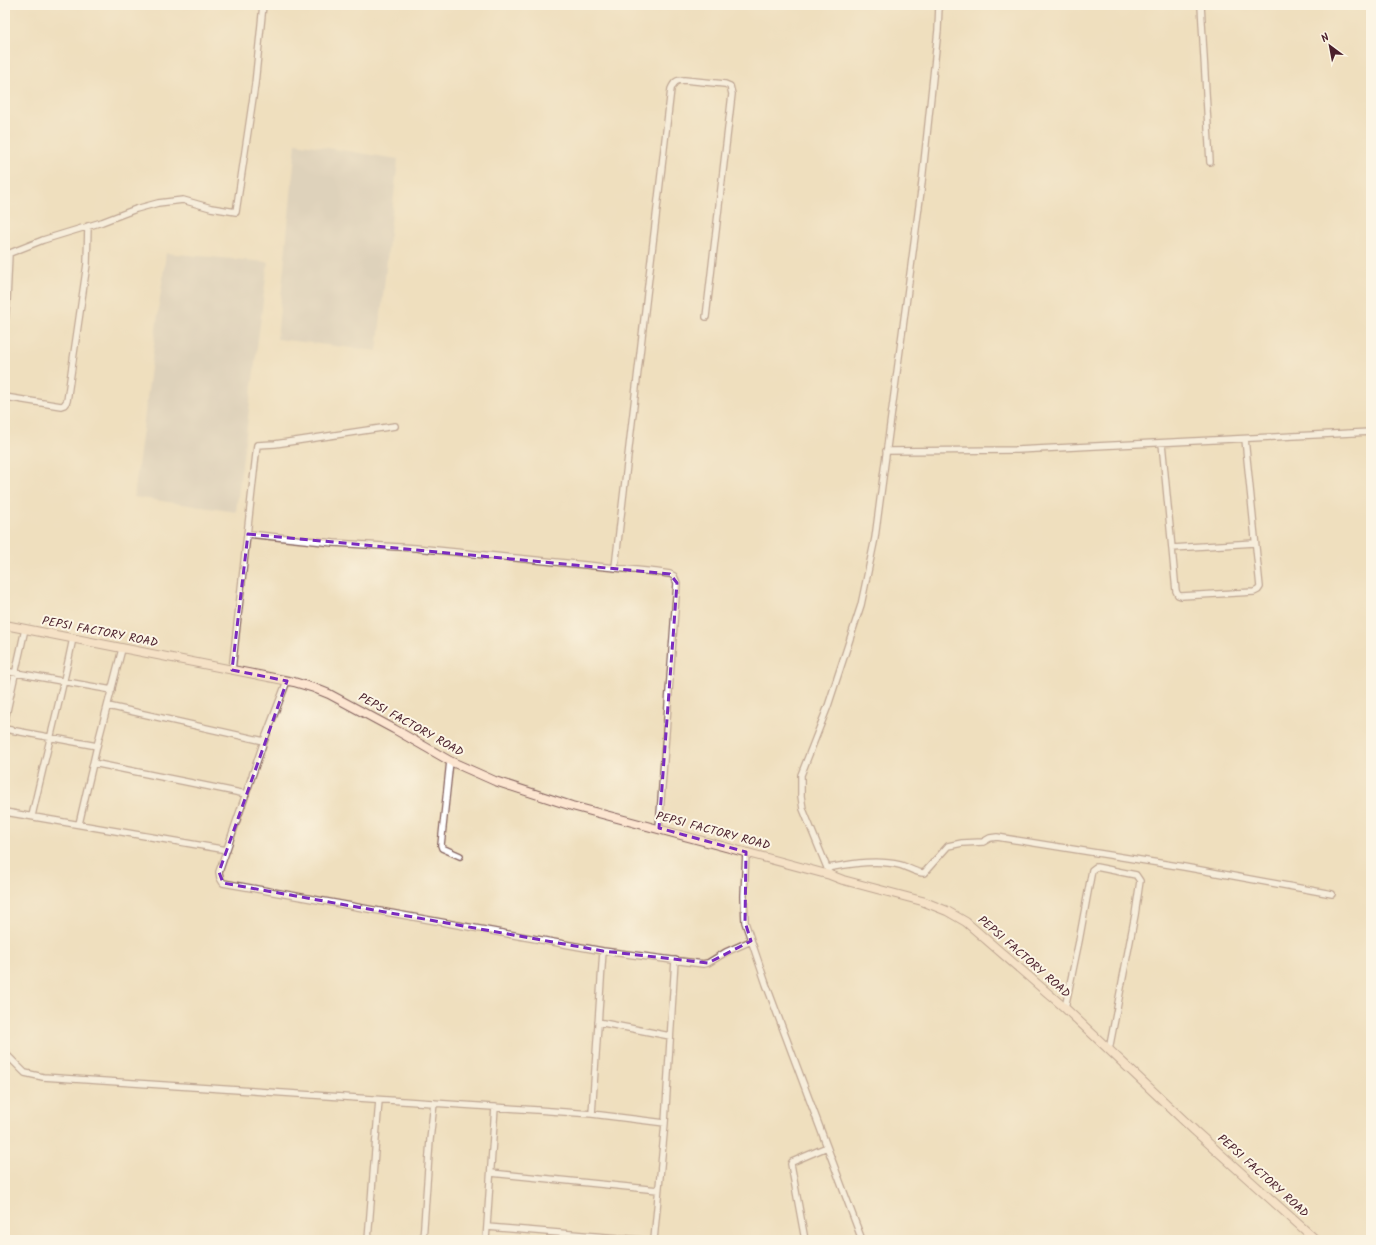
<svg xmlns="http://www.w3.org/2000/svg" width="1376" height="1245" font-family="Kalam,sans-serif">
<rect width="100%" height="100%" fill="#fcf5e5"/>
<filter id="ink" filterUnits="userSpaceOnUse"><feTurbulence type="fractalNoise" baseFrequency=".025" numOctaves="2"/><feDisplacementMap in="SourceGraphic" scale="8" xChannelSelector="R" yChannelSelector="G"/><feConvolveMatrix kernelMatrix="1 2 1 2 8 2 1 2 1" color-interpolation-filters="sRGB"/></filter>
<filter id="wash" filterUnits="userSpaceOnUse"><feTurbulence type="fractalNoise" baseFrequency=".012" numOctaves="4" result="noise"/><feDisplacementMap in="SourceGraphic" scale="16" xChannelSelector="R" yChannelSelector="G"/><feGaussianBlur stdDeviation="0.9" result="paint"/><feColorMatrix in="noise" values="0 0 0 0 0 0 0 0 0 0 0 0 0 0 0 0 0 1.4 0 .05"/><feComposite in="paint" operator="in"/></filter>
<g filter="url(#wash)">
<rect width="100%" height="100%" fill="#efdfbe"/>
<path fill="#cbc3b8" d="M 296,143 L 398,159 L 377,351 L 277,339 Z
M 166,253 L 268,262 L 236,512 L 134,497 Z"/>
</g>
<g filter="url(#ink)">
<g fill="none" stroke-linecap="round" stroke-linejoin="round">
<g stroke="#84625e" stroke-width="8">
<path id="minor" d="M 1201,5 L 1210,162
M 5,255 L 43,240 L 102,222 L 136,209 L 158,203 L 183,200 L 211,208 L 236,212 L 255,84 L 263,5
M 5,320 L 7,300 L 9,254
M 5,397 L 61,406 L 64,405 L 67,401 L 87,264 L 88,226
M 1162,443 L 1176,591 L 1178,595 L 1181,596 L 1254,592 L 1258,590 L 1260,587 L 1245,439
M 886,451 L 1017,450 L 1371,432
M 248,534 L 334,543 L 416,548 L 656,572 L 670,574 L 674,576 L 677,583 L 659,828
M 1172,548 L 1255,543
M 615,567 L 671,89 C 674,82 676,80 684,80 L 725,84 L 730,86 L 732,94 L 706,317
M 232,670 L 257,445 L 275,444 L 395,426
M 5,671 L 112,690
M 287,681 L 264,741 L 219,872 L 220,878 L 223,883 L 603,951 L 703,964 L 708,963 L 726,952 L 751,941
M 108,706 L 264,741
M 5,720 L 25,629
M 5,729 L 97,746
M 450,761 L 441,845 L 442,848 L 460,856
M 93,763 L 246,794
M 5,812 L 227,850
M 32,816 C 45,757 61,698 73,638
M 79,824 L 97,746 L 122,649
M 746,852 L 744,896 L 745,922 L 766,984 L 862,1240
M 827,868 C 851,864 876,859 900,865 C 908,867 915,873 924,873 L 948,846 L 962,843 L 983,842 L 990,838 L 997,837 L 1184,867 L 1332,894
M 830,875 L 803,809 L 801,796 L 801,775 L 828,706 L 861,605 L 875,538 L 921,191 L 938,30 L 939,5
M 1065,1008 L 1079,941 L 1092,870 L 1096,867 L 1136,875 L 1140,881 L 1135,915 L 1109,1050
M 598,1022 L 670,1036
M 5,1053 L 25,1073 L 43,1077 L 537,1110 L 592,1114 L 665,1123
M 592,1114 L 603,951
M 491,1173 L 658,1190
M 487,1227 L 642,1240
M 368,1240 L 379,1100
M 423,1240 L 430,1140 L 434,1103
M 486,1240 L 495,1107
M 654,1240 L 665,1123 L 675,960
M 805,1240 L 791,1164 L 792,1162 L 827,1147"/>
</g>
<g stroke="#84625e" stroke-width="10">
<path id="secondary" d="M 5,625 L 294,682 L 314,688 L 329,694 L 394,729 L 450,761 L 495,781 L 572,806 L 830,875 L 843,880 L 922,901 L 947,911 L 966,922 L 1065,1008 L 1195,1131 L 1316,1240"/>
</g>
<use href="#minor" stroke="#fff" stroke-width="5.5"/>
<use href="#secondary" stroke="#fce5d0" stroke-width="8"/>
</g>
</g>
<path d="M0 0H1376V1245H0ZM 248,534 L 670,574 L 677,583 L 659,828 L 746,852 L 745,922 L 751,941 L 708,963 L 603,951 L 223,883 L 219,872 L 287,681 L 232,670 Z" fill="#efdfbe" fill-opacity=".55" fill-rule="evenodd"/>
<path fill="none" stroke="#7b2cbf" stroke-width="3" stroke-dasharray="8 5" stroke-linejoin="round" d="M 248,534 L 670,574 L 677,583 L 659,828 L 746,852 L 745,922 L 751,941 L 708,963 L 603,951 L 223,883 L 219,872 L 287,681 L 232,670 Z"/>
<g text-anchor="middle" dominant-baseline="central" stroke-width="4" stroke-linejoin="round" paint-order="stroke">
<g font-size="12" fill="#4a1f2b" stroke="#fcf5e5">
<text transform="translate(100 632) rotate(11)">PEPSI FACTORY ROAD</text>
<text transform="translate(411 725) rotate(29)">PEPSI FACTORY ROAD</text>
<text transform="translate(713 831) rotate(15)">PEPSI FACTORY ROAD</text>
<text transform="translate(1024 957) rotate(41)">PEPSI FACTORY ROAD</text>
<text transform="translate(1263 1176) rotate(42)">PEPSI FACTORY ROAD</text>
</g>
</g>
<rect width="1376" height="1245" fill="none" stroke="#fcf5e5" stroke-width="20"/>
<g transform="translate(1330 46) rotate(328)" stroke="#fcf5e5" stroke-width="3" paint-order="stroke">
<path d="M0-3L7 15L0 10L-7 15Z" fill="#4a1f2b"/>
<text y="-6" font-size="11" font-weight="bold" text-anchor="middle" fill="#4a1f2b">N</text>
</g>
</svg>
